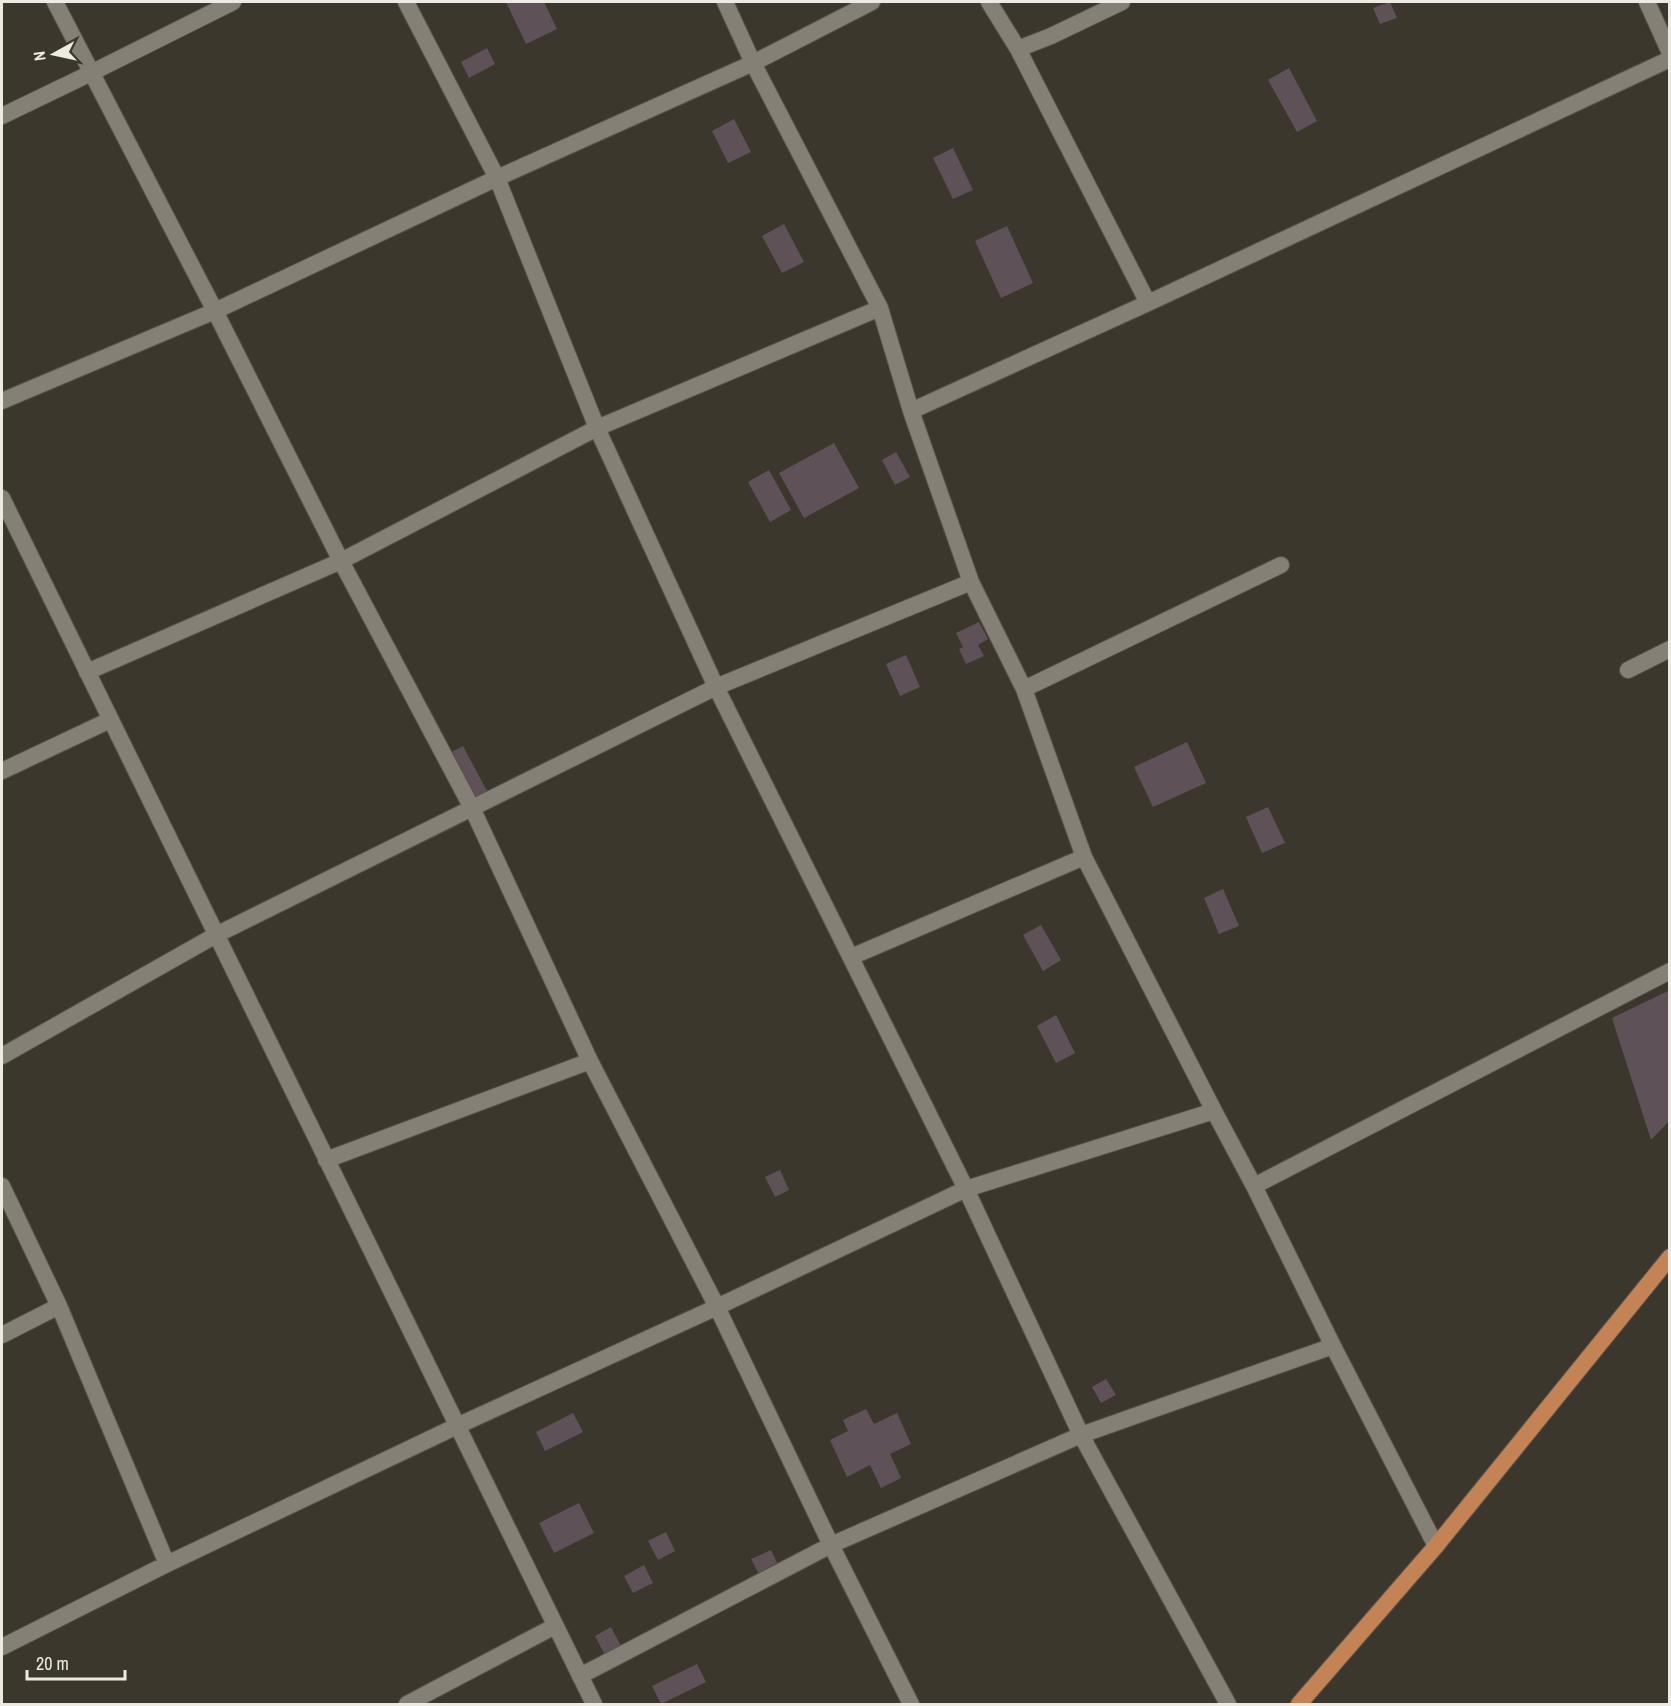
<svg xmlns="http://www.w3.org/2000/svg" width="1671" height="1706" font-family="'Archivo Narrow',sans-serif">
<rect width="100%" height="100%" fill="#3c372d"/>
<path fill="#5e5258" d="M 506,2 L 544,2 L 557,29 L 526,44 Z
M 1390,2 L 1397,18 L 1380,24 L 1373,8 Z
M 487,48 L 495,64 L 469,78 L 461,62 Z
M 1289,68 L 1317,121 L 1297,132 L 1268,80 Z
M 734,119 L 751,152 L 728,163 L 712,131 Z
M 953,148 L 973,190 L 953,199 L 933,158 Z
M 784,224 L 804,262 L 782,273 L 762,236 Z
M 1007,226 L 1033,283 L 1001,298 L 975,241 Z
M 834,443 L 859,488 L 804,518 L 779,473 Z
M 896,452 L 910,477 L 895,485 L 882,460 Z
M 769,470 L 791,510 L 770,522 L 748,482 Z
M 979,622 L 988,639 L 978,645 L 984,656 L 966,664 L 959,649 L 963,647 L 956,633 Z
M 906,655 L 920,687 L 900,696 L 886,664 Z
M 1187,742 L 1206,783 L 1153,807 L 1134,767 Z
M 463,746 L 488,793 L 471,801 L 446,755 Z
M 1268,807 L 1285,843 L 1262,853 L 1246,817 Z
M 1223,889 L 1239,926 L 1219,934 L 1204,898 Z
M 1041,925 L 1061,960 L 1043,971 L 1023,935 Z
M 1670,990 L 1670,1120 L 1651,1140 L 1612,1018 Z
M 1056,1015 L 1075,1053 L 1056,1063 L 1037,1026 Z
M 780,1170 L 789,1190 L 775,1197 L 765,1177 Z
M 1106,1379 L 1116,1395 L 1101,1403 L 1092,1387 Z
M 866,1409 L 874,1424 L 897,1413 L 911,1444 L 890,1454 L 901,1478 L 881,1488 L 870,1465 L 847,1477 L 830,1440 L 848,1431 L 843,1420 Z
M 573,1413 L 583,1432 L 545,1451 L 536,1432 Z
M 579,1503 L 594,1533 L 554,1553 L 539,1523 Z
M 666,1532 L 675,1551 L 658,1560 L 648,1541 Z
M 771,1550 L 779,1567 L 760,1576 L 751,1559 Z
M 644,1565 L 653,1583 L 633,1593 L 624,1576 Z
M 611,1627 L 621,1646 L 605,1655 L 595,1636 Z
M 697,1664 L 706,1682 L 661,1704 L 652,1686 Z"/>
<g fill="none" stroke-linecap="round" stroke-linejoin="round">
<g stroke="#58544b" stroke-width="18">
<path id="minor" d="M 55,2 L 215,311 L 341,561 L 472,808 L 590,1061 L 717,1307 L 831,1545 L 911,1704
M 406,2 L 497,178 L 597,428 L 716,687 L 966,1189 L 1081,1435 L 1228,1704
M 989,2 L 1018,49 L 1051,36 L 1122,2
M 1647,2 L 1670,53
M 1018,49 L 1148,303 L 1670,59
M 2,116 L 91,73 L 233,2
M 2,401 L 215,311 L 497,178 L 753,63 L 872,2
M 911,411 L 1148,303
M 1628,670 L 1670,649
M 87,672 L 341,561 L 597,428 L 880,308
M 1024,689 L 1281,565
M 2,771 L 110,720
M 851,957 L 1084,857
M 2,1056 L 216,935 L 716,687 L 971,582
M 1214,1111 L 1254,1186 L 1333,1346 L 1436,1546
M 326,1160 L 590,1061
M 2,1186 L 59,1306 L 167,1564
M 1254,1186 L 1670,971
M 2,1335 L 59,1306
M 2,1647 L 167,1564 L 457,1426 L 717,1307 L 966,1189 L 1214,1111 L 1084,857 L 1024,689 L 971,582 L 911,411 L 880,308 L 753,63 L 725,2
M 580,1676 L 831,1545 L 1081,1435 L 1333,1346
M 407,1704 L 555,1626"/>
</g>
<g stroke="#58544b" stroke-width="18">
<path id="secondary" d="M 2,498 L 594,1704"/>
</g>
<g stroke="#58544b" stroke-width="18">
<path id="primary" d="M 1299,1704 L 1436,1546 L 1670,1257"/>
</g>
<use href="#minor" stroke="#858075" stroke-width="16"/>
<use href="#secondary" stroke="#858075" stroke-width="16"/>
<use href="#primary" stroke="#c48355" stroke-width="16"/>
</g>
<rect width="1671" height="1706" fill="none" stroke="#edeae4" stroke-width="6"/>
<g transform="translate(54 54) rotate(262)" stroke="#3c372d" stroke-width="4.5" paint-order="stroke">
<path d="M0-4.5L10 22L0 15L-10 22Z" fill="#edeae4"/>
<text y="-9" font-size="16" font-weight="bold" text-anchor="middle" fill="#edeae4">N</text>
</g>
<path d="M27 1670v9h98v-9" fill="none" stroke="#edeae4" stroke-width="3"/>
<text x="36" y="1670" font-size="18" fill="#edeae4" stroke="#3c372d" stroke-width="4.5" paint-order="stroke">20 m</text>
</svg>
